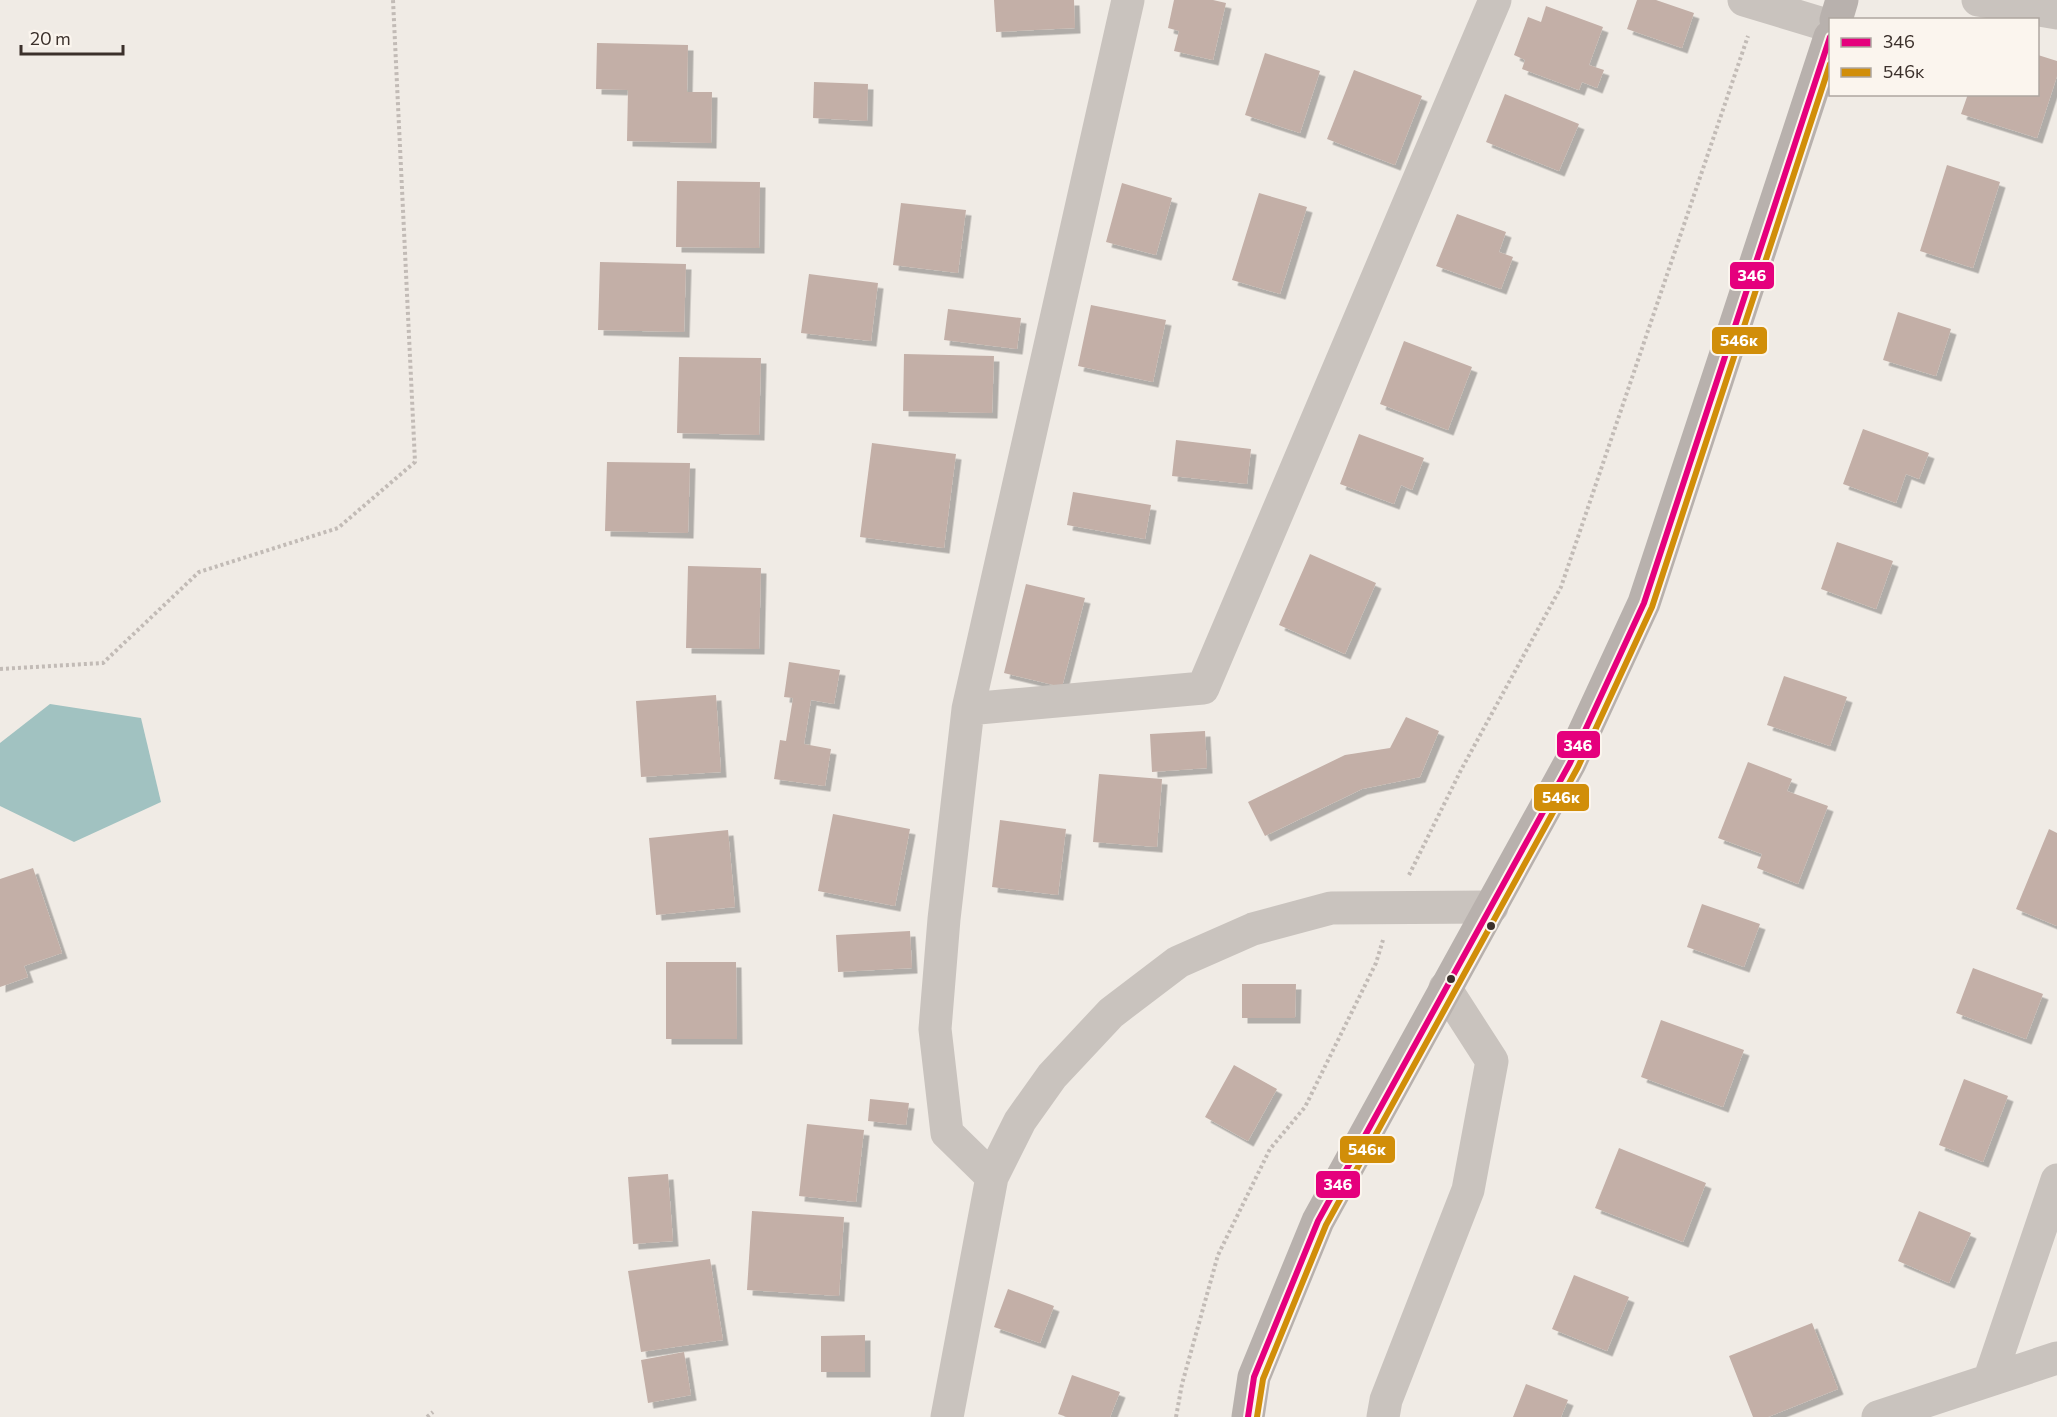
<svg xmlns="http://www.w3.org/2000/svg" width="2057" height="1417" font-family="Commissioner,sans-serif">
<defs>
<filter id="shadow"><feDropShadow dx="5.5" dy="5.5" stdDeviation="0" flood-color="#0004"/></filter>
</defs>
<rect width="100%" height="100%" fill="#f0ebe5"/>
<path fill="#a1c2c1" d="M 50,704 L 141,718 L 161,802 L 74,842 L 0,806 L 0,743 Z"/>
<path fill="#c3afa7" filter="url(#shadow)" d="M 994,0 L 1074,0 L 1075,28 L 996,32 Z
M 1174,0 L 1213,0 L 1226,3 L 1213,60 L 1174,51 L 1179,31 L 1168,28 Z
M 1637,0 L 1656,0 L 1694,13 L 1682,48 L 1627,29 Z
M 1546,6 L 1603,27 L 1589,65 L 1604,70 L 1597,88 L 1582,82 L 1579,90 L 1522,69 L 1525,60 L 1514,55 L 1528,17 L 1541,22 Z
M 597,43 L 688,45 L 687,92 L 712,92 L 711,143 L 627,141 L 628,90 L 596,89 Z
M 1265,53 L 1320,71 L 1300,133 L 1245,115 Z
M 2038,55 L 2057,61 L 2057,76 L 2037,138 L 1961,114 L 1968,94 L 2038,94 Z
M 1354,70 L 1422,96 L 1395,165 L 1327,139 Z
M 814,82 L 868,84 L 867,121 L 813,118 Z
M 1505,94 L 1579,124 L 1559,171 L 1486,142 Z
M 1947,165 L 2000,182 L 1973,268 L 1920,251 Z
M 677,181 L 760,182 L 759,248 L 676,247 Z
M 1122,183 L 1172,198 L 1156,255 L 1106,242 Z
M 1259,193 L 1307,207 L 1280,294 L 1232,280 Z
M 901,203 L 966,210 L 958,273 L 893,265 Z
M 1457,214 L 1506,232 L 1499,252 L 1513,257 L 1501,289 L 1436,266 Z
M 600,262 L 686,264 L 684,332 L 598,330 Z
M 809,274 L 878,283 L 871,341 L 801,333 Z
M 1091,305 L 1166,320 L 1153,382 L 1078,366 Z
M 948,309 L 1021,318 L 1017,349 L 944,340 Z
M 1898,312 L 1951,329 L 1936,376 L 1883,360 Z
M 1404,341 L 1472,367 L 1448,430 L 1380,404 Z
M 904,354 L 994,356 L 992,413 L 903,411 Z
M 679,357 L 761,358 L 759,435 L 677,433 Z
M 1863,429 L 1929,453 L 1919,479 L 1906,474 L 1896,503 L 1843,484 Z
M 1359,434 L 1424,458 L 1412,490 L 1401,485 L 1394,504 L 1340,484 Z
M 1176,440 L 1251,449 L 1247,484 L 1172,476 Z
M 872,443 L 956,454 L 944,548 L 860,537 Z
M 607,462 L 690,463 L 688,533 L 605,531 Z
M 1073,492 L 1151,505 L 1145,539 L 1067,525 Z
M 1837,542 L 1893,561 L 1876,609 L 1821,589 Z
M 1310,554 L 1376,583 L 1345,654 L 1279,625 Z
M 688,566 L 761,568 L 759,649 L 686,648 Z
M 1026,584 L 1085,598 L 1062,687 L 1004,673 Z
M 789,662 L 840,670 L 834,704 L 811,700 L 804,744 L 831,749 L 825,786 L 774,779 L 780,740 L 786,741 L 793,698 L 784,697 Z
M 1784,676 L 1847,697 L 1830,746 L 1767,725 Z
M 716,695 L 721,772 L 641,777 L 636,701 Z
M 1406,717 L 1439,731 L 1420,777 L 1362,789 L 1265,836 L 1248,802 L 1345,755 L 1390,748 Z
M 1205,731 L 1207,768 L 1152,772 L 1150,734 Z
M 1748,762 L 1792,779 L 1787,791 L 1828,806 L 1798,884 L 1757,868 L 1762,854 L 1718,838 Z
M 1099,774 L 1162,779 L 1157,847 L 1093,842 Z
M 833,814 L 910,829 L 895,906 L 818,891 Z
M 1000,820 L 1066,829 L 1058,895 L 992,887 Z
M 2049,829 L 2057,833 L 2057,926 L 2016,909 Z
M 728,830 L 735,907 L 656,915 L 649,838 Z
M 33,868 L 62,953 L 24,966 L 28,977 L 0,987 L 0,879 Z
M 1702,904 L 1760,924 L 1744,967 L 1687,947 Z
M 910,931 L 912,968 L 838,972 L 836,935 Z
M 666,962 L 736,962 L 737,1039 L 666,1039 Z
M 1973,968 L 2043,994 L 2026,1039 L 1956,1013 Z
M 1242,984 L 1296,984 L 1295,1018 L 1242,1018 Z
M 1661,1020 L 1744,1050 L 1723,1107 L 1641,1077 Z
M 1234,1065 L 1277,1089 L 1248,1141 L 1205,1117 Z
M 1964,1079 L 2008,1096 L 1983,1162 L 1939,1145 Z
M 870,1099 L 909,1103 L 906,1125 L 868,1121 Z
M 807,1124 L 864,1130 L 856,1202 L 799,1196 Z
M 1619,1148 L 1706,1183 L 1683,1242 L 1595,1208 Z
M 668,1174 L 673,1241 L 633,1244 L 628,1177 Z
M 752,1211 L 844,1217 L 839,1296 L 747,1290 Z
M 1919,1211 L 1971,1233 L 1949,1283 L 1898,1261 Z
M 710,1259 L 723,1340 L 641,1352 L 628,1271 Z
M 1574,1275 L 1629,1297 L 1607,1351 L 1552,1329 Z
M 1008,1289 L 1054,1306 L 1040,1343 L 994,1327 Z
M 1812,1323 L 1838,1389 L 1768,1417 L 1753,1417 L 1729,1356 Z
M 865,1335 L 865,1372 L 821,1372 L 821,1336 Z
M 684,1352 L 691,1395 L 648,1403 L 641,1360 Z
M 1072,1375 L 1120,1392 L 1110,1417 L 1067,1417 L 1058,1414 Z
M 1526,1384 L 1568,1400 L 1561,1417 L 1513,1417 Z"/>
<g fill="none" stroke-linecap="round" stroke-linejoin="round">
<path stroke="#c2bbb6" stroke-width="4" stroke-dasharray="3 3" stroke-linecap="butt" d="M 0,669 L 103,663 L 199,572 L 338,528 L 415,462 L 393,0
M 1409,875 L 1461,770 L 1561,587 L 1748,36
M 427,1417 L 433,1412
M 1176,1417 L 1182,1384 L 1218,1255 L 1270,1149 L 1305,1107 L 1376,963 L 1383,940"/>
<path stroke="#c9c3be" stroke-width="33" d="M 1744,0 L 1830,26
M 1978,0 L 2057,13
M 968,709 L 1203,688 L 1495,0
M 992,1177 L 947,1133 L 935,1029 L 944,919 L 968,709 L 1128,0
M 1990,1378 L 2057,1180
M 947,1417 L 992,1177 L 1020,1121 L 1052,1076 L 1111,1013 L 1178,962 L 1253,929 L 1331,908 L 1492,907
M 1383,1417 L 1386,1400 L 1468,1190 L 1492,1061 L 1445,988
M 1878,1417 L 2057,1358"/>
<path stroke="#b8b1ad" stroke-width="33" d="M 1836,20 L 1842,0
M 1248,1417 L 1254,1377 L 1318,1221 L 1570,763 L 1644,603 L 1830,37"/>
<g stroke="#fbf5ee" stroke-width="10">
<path id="bus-1" d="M 1248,1417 L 1254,1377 L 1318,1221 L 1570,763 L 1644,603 L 1830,37"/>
</g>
<g stroke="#fbf5ee" stroke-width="10">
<path id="bus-2" d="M 1257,1417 L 1263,1379 L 1326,1225 L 1578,767 L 1652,607 L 1830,64"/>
</g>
<use href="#bus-1" stroke="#e5007d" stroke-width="6"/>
<use href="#bus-2" stroke="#d18e09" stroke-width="6"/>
</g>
<g fill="#3b302b" stroke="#fbf5ee" stroke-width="2">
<circle cx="1491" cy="926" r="5"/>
<circle cx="1451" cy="979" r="5"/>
</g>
<g stroke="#fbf5ee" stroke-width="2">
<rect x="1729" y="261" width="46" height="29" rx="6" fill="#e5007d"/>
<rect x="1711" y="326" width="57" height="29" rx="6" fill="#d18e09"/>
<rect x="1556" y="730" width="45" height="29" rx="6" fill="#e5007d"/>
<rect x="1533" y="783" width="57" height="29" rx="6" fill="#d18e09"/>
<rect x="1339" y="1135" width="57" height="29" rx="6" fill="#d18e09"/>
<rect x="1315" y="1170" width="46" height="29" rx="6" fill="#e5007d"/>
</g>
<g font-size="16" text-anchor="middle" font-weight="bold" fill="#fff">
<text x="1752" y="281">346</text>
<text x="1739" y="346">546к</text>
<text x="1578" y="751">346</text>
<text x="1561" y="803">546к</text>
<text x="1367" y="1155">546к</text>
<text x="1338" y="1190">346</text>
</g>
<rect x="1829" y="18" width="210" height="78" fill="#fbf5ee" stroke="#aea6a0" stroke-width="1.5"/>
<rect x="1841" y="38" width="30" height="9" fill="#e5007d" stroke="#aea6a0" stroke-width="1.5"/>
<text x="1883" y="48" font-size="18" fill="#3b302b">346</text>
<rect x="1841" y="68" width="30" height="9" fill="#d18e09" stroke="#aea6a0" stroke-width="1.5"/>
<text x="1883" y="78" font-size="18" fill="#3b302b">546к</text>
<path d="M21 45v9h102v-9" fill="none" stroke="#3b302b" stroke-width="3"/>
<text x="30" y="45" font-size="18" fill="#3b302b" stroke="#fbf5ee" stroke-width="4.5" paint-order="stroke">20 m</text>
</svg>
